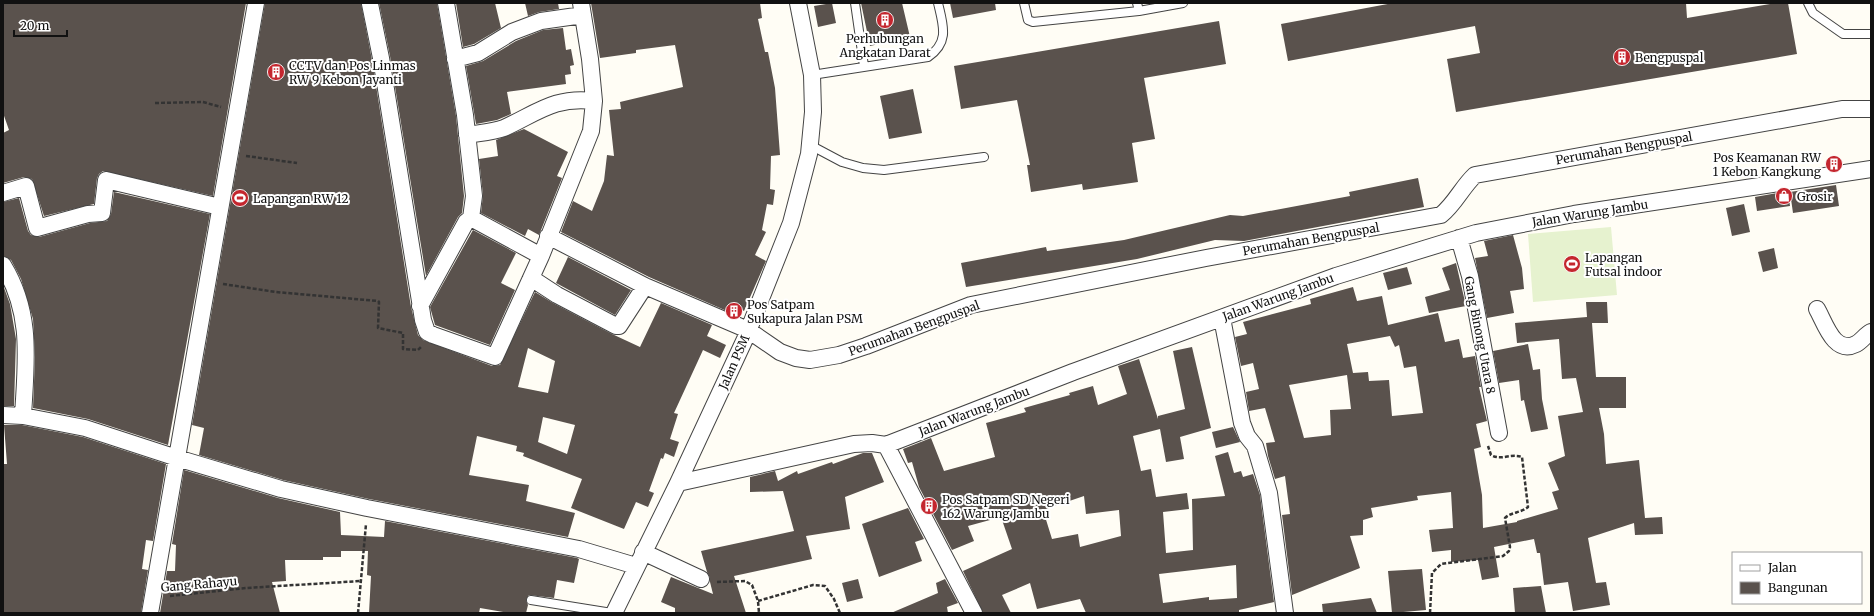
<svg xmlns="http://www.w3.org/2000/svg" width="1874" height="616" font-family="Merriweather,serif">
<rect width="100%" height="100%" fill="#fffdf5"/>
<path fill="#e6f2cf" d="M 1611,227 L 1617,295 L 1533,302 L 1528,234 Z"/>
<path fill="#5a524d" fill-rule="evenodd" d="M 3,3 L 246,3 L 213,196 L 103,171 L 99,174 L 97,178 L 94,204 L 44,216 L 32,179 L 24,177 L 3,183 L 3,133 L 9,130 L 3,113 Z
M 265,3 L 361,3 L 372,60 L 411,307 L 418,335 L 423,340 L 492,366 L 500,365 L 535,292 L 553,303 L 612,334 L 640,347 L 661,303 L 712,325 L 707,336 L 726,345 L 720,358 L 703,350 L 674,413 L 678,414 L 670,439 L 679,442 L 674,457 L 665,453 L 663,459 L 661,458 L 649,491 L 654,493 L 648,507 L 636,502 L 624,529 L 571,508 L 582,479 L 523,456 L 524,453 L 516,451 L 517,446 L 477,436 L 469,475 L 529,485 L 526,501 L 575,513 L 568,537 L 369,499 L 283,480 L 199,455 L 204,428 L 192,425 ZM 528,348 L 555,361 L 548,393 L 518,387 ZM 543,417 L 575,425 L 567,454 L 538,442 Z
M 379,3 L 437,3 L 456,116 L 464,196 L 462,213 L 458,217 L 426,276 L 390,56 Z
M 456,3 L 495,3 L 501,28 L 474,44 L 463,47 Z
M 525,3 L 558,3 L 559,9 L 539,12 L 528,16 Z
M 591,3 L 760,3 L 762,18 L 758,19 L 765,52 L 768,52 L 775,88 L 780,155 L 771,156 L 770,189 L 775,190 L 773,205 L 767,204 L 762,230 L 766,232 L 755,255 L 766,261 L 744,311 L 739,308 L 736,315 L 649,277 L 561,232 L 573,201 L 592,211 L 604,181 L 607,155 L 614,156 L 609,110 L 621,109 L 620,102 L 683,87 L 675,45 L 636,50 L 636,53 L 600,58 Z
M 832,3 L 836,23 L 818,27 L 814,6 Z
M 861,3 L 902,3 L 910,37 L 870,46 Z
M 950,3 L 995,3 L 996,10 L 953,18 Z
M 1393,3 L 1686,3 L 1687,18 L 1776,3 L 1788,3 L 1797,54 L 1456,112 L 1447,59 L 1480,53 L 1475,26 L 1288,61 L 1281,24 Z
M 1219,21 L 1226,64 L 1144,78 L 1155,139 L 1132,143 L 1138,182 L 1083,190 L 1082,184 L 1031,192 L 1027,165 L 1030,165 L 1017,100 L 961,109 L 954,66 Z
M 563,28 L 566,50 L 571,49 L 574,65 L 570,66 L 571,74 L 565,75 L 566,84 L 507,92 L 511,114 L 497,120 L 476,124 L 466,66 L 483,61 L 516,41 L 543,30 Z
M 913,89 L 922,133 L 889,139 L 880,96 Z
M 524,129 L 568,152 L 557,176 L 562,178 L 539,235 L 528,229 L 525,236 L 481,213 L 483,195 L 479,159 L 498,156 L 496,140 Z
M 1418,178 L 1424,207 L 1244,241 L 1215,240 L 1137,259 L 966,287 L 961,263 L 1046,247 L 1047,251 L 1124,240 L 1230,215 L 1243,216 L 1350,196 L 1349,192 Z
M 1836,185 L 1839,206 L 1793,213 L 1790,192 Z
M 1788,191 L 1790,206 L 1757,211 L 1755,197 Z
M 114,192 L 210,214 L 168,445 L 88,419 L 33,408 L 35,357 L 33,319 L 21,279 L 11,260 L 3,256 L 3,202 L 19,198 L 28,231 L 31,235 L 39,237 L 90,223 L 107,221 L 111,214 Z
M 1744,204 L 1750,232 L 1732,236 L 1726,208 Z
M 473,230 L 516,253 L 501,283 L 515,290 L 490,345 L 435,325 L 430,307 Z
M 1513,235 L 1522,268 L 1524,289 L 1510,291 L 1514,313 L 1487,318 L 1475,258 L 1488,256 L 1484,241 Z
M 1774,248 L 1778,268 L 1763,272 L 1758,252 Z
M 568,257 L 631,290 L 615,315 L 556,283 Z
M 1456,263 L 1466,306 L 1429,313 L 1425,297 L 1450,290 L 1442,268 Z
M 1407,267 L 1412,284 L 1388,290 L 1383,273 Z
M 3,285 L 10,304 L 16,339 L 14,406 L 3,406 Z
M 1353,287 L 1357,301 L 1382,296 L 1388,325 L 1438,313 L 1445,342 L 1459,339 L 1463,358 L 1475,356 L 1481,387 L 1479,387 L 1487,421 L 1476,424 L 1481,447 L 1474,449 L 1482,495 L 1483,528 L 1517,522 L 1517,521 L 1558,509 L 1552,492 L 1559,490 L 1548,463 L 1565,456 L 1558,416 L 1583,412 L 1576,378 L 1562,379 L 1559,339 L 1517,343 L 1515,323 L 1587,317 L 1586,302 L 1607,302 L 1608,323 L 1592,323 L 1596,377 L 1626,377 L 1626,408 L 1599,408 L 1604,434 L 1606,464 L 1639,460 L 1645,518 L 1662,517 L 1663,534 L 1635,535 L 1634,523 L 1588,538 L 1596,583 L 1606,582 L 1610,605 L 1573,611 L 1568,582 L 1544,585 L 1540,553 L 1537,553 L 1534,539 L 1494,547 L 1499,577 L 1482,580 L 1478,560 L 1451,562 L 1451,550 L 1432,552 L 1429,530 L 1453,528 L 1451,492 L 1417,496 L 1418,500 L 1371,508 L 1373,517 L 1363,520 L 1363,535 L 1350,536 L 1360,568 L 1292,595 L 1282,515 L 1290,514 L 1285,476 L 1275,479 L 1268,456 L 1266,443 L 1275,442 L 1265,408 L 1249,411 L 1246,392 L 1259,389 L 1253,363 L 1241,366 L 1235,337 L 1247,334 L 1243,322 L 1311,304 L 1310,299 ZM 1390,336 L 1395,347 L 1399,345 L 1404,368 L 1416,366 L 1423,413 L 1392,416 L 1389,380 L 1369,381 L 1368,372 L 1353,373 L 1347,344 ZM 1347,375 L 1351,409 L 1330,410 L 1331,435 L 1304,438 L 1289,385 Z
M 1528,344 L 1533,370 L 1540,369 L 1542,399 L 1548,429 L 1531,432 L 1524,400 L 1521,401 L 1519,380 L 1499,383 L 1493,351 Z
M 1192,347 L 1211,428 L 1180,437 L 1184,459 L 1166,462 L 1160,429 L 1133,436 L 1141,471 L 1151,469 L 1156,497 L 1187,493 L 1189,509 L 1163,512 L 1166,553 L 1193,550 L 1192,499 L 1225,496 L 1215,456 L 1228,452 L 1234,473 L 1241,471 L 1243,477 L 1253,474 L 1260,495 L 1274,602 L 1239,610 L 1239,612 L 1227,613 L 1086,613 L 1080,599 L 1037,609 L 1030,583 L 1002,595 L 1011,613 L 983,613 L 963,571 L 1012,549 L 1001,517 L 968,526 L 974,541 L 952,550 L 919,487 L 912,462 L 908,463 L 903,449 L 931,438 L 944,471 L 995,457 L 986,423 L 1026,412 L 1024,408 L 1070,395 L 1069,393 L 1093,386 L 1098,405 L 1127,394 L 1118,366 L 1139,359 L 1158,419 L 1158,416 L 1185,409 L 1173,351 ZM 1084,496 L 1086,514 L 1119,510 L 1121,536 L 1080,547 L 1078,534 L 1052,539 L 1043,510 ZM 1236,565 L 1237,598 L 1209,600 L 1209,597 L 1163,603 L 1159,574 Z
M 4,425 L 22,425 L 83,437 L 166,464 L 153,541 L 146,540 L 142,569 L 148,570 L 141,613 L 3,613 L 3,464 L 7,464 Z
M 1233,427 L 1240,442 L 1216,448 L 1212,432 Z
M 863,453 L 872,453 L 884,482 L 845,497 L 850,529 L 806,536 L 812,559 L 734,576 L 746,613 L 675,613 L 675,608 L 661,602 L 671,577 L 713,594 L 710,582 L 710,578 L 707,572 L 701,551 L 794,531 L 783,491 L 750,492 L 750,477 L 775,471 L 778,481 L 797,471 L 798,474 L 832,462 L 833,464 Z
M 184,470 L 278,498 L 340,512 L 341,535 L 384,537 L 385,521 L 577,558 L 579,559 L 574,583 L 557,580 L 554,598 L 529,595 L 526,600 L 528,605 L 526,613 L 509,613 L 480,608 L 479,613 L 369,613 L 371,576 L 367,575 L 368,551 L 341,551 L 341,557 L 323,557 L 323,560 L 285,560 L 286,581 L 272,582 L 280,613 L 160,613 L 167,571 L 175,571 L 176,545 L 172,544 Z
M 908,508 L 924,539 L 915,542 L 922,561 L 879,577 L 862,524 Z
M 1422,569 L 1426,610 L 1392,613 L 1388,571 Z
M 858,579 L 863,598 L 847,602 L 842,583 Z
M 945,579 L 958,603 L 947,607 L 948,613 L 891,613 L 938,593 L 936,583 Z
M 1541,586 L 1546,613 L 1515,613 L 1513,588 Z
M 1371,598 L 1377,613 L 1323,613 L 1322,604 Z"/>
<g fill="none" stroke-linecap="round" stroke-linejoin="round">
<g stroke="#444" stroke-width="10">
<path id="lane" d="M 855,3 L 864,66
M 1024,3 L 1028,20 L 1033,22 L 1139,11 L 1183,3
M 1137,3 L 1139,11
M 1808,3 L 1813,13 L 1843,34 L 1871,34
M 812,75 L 928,57 C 950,42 943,25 938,3
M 810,145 L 842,162 L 863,168 L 884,170 L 984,157
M 531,600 L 612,613"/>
</g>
<g stroke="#444" stroke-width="18">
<path id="street" d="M 446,3 L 465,115 L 474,196 L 471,218
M 370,4 L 381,58 L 423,320 L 427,332 L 433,335 L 495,357 L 541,256 L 591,131 L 594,101 L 590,59 L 581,3
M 455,59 L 478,53 L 512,32 L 541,21 L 583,15
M 467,135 C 478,133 493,132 504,128 C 537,113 555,96 594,101
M 3,193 L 26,186 L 37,228 L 88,214 L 102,213 L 106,180 L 220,207
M 471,218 L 541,256
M 548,236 L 645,286 L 748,330 L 780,352 L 796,358 L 810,360 L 839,355 L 866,346 L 971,305 L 1206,258 L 1441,215 C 1455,204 1462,187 1475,175 L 1842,109 L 1871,109
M 1459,238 L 1470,276 L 1499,433
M 3,265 C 33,314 26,361 23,416
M 531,278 L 557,295 L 616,326 L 619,326 L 645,286
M 420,306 L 466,222 L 471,218
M 1817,309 C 1825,323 1834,355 1856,344 C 1862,341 1865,335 1871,332
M 1222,318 L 1242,423 L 1247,436 L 1255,446 L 1269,493 L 1285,613
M 3,415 L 23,416 L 85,428 L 177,458 L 281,489 L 367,508 L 579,549 L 636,566
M 886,445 L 1073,372 L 1336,276 L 1476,233 L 1574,214 L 1871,169
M 886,445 L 974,613
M 678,483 L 854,444 L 872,443 L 886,445
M 643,552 L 701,579
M 150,613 L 256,3
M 614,613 L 678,483 L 745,339 L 791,223 L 809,154 L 813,112 L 812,75 L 798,3"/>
</g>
<path stroke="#333" stroke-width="2.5" stroke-dasharray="4 2" stroke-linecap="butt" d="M 155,103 L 203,102 L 221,107
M 246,156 L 297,163
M 223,284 L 276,292 L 378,301 L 379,302 L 378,328 L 403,333 L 403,349 L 418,350 L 421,347
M 717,582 L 745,581 L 752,585 L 758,601 L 759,613
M 170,596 L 246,588 L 361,581
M 758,601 L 813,585 L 825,586 L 834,599 L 840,613
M 358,613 L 366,524
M 1430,613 L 1432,573 L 1441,564 L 1503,556 L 1509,551 L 1510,547 L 1505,518 C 1511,512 1521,513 1528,507 L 1522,457 C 1511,453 1501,461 1491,455 L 1488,446"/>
<use href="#lane" stroke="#fff" stroke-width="8"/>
<use href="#street" stroke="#fff" stroke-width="16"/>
</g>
<defs>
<g id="building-disc" transform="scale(0.9)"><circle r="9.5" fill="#c4262e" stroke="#fff"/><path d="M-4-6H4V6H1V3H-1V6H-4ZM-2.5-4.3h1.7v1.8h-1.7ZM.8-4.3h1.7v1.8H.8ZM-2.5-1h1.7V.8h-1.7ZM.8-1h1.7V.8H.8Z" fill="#fff"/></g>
<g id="shop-disc" transform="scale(0.9)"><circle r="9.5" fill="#c4262e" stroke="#fff"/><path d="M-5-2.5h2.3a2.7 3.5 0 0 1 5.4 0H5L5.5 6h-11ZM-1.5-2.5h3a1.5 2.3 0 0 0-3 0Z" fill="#fff"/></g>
<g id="stadium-disc" transform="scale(0.9)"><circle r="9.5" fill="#c4262e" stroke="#fff"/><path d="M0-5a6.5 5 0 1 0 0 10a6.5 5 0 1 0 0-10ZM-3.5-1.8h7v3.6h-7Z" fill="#fff"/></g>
</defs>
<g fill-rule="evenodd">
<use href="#building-disc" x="885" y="20"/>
<use href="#building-disc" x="1622" y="57"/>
<use href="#building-disc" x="276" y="72"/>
<use href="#building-disc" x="1834" y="164"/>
<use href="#shop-disc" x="1784" y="196"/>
<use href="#stadium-disc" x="240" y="198"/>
<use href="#stadium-disc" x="1572" y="264"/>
<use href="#building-disc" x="734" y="311"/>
<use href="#building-disc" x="929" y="506"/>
</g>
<g text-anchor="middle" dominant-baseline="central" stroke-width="4" stroke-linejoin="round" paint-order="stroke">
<g font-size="12" fill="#111" stroke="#fff" text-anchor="start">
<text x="885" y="38" text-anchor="middle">Perhubungan<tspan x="885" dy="14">Angkatan Darat</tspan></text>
<text x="1635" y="57">Bengpuspal</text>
<text x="289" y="65">CCTV dan Pos Linmas<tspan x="289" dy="14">RW 9 Kebon Jayanti</tspan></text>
<text x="1821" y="157" text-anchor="end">Pos Keamanan RW<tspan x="1821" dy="14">1 Kebon Kangkung</tspan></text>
<text x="1797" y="196">Grosir</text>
<text x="253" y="198">Lapangan RW 12</text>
<text x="1585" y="257">Lapangan<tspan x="1585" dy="14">Futsal indoor</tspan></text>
<text x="747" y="304">Pos Satpam<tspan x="747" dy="14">Sukapura Jalan PSM</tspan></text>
<text x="942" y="499">Pos Satpam SD Negeri<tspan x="942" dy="14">162 Warung Jambu</tspan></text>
</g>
<g font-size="12" fill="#111" stroke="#fff">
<text transform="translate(1624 148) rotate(-10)">Perumahan Bengpuspal</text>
<text transform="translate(1590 213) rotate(-9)">Jalan Warung Jambu</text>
<text transform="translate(1311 239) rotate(-10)">Perumahan Bengpuspal</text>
<text transform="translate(1278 297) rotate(-20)">Jalan Warung Jambu</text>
<text transform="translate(914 328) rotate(-20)">Perumahan Bengpuspal</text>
<text transform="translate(1480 335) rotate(79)">Gang Binong Utara 8</text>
<text transform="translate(734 362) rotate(-66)">Jalan PSM</text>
<text transform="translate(974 411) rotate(-21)">Jalan Warung Jambu</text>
<text transform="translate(199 584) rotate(-5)">Gang Rahayu</text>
</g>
</g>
<rect width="1874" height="616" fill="none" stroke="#111111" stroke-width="8"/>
<rect x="1732" y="552" width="130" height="52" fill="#ffffff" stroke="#a0a0a0"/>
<rect x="1740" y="565" width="20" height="6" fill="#ffffff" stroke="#a0a0a0"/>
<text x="1768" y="572" font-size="12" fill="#111111">Jalan</text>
<rect x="1740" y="582" width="20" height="12" fill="#5a524d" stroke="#a0a0a0"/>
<text x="1768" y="592" font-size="12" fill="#111111">Bangunan</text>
<path d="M14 30v6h53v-6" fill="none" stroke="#111111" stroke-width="2"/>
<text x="20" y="30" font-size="12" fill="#111111" stroke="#ffffff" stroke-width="3" paint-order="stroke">20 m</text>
</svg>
